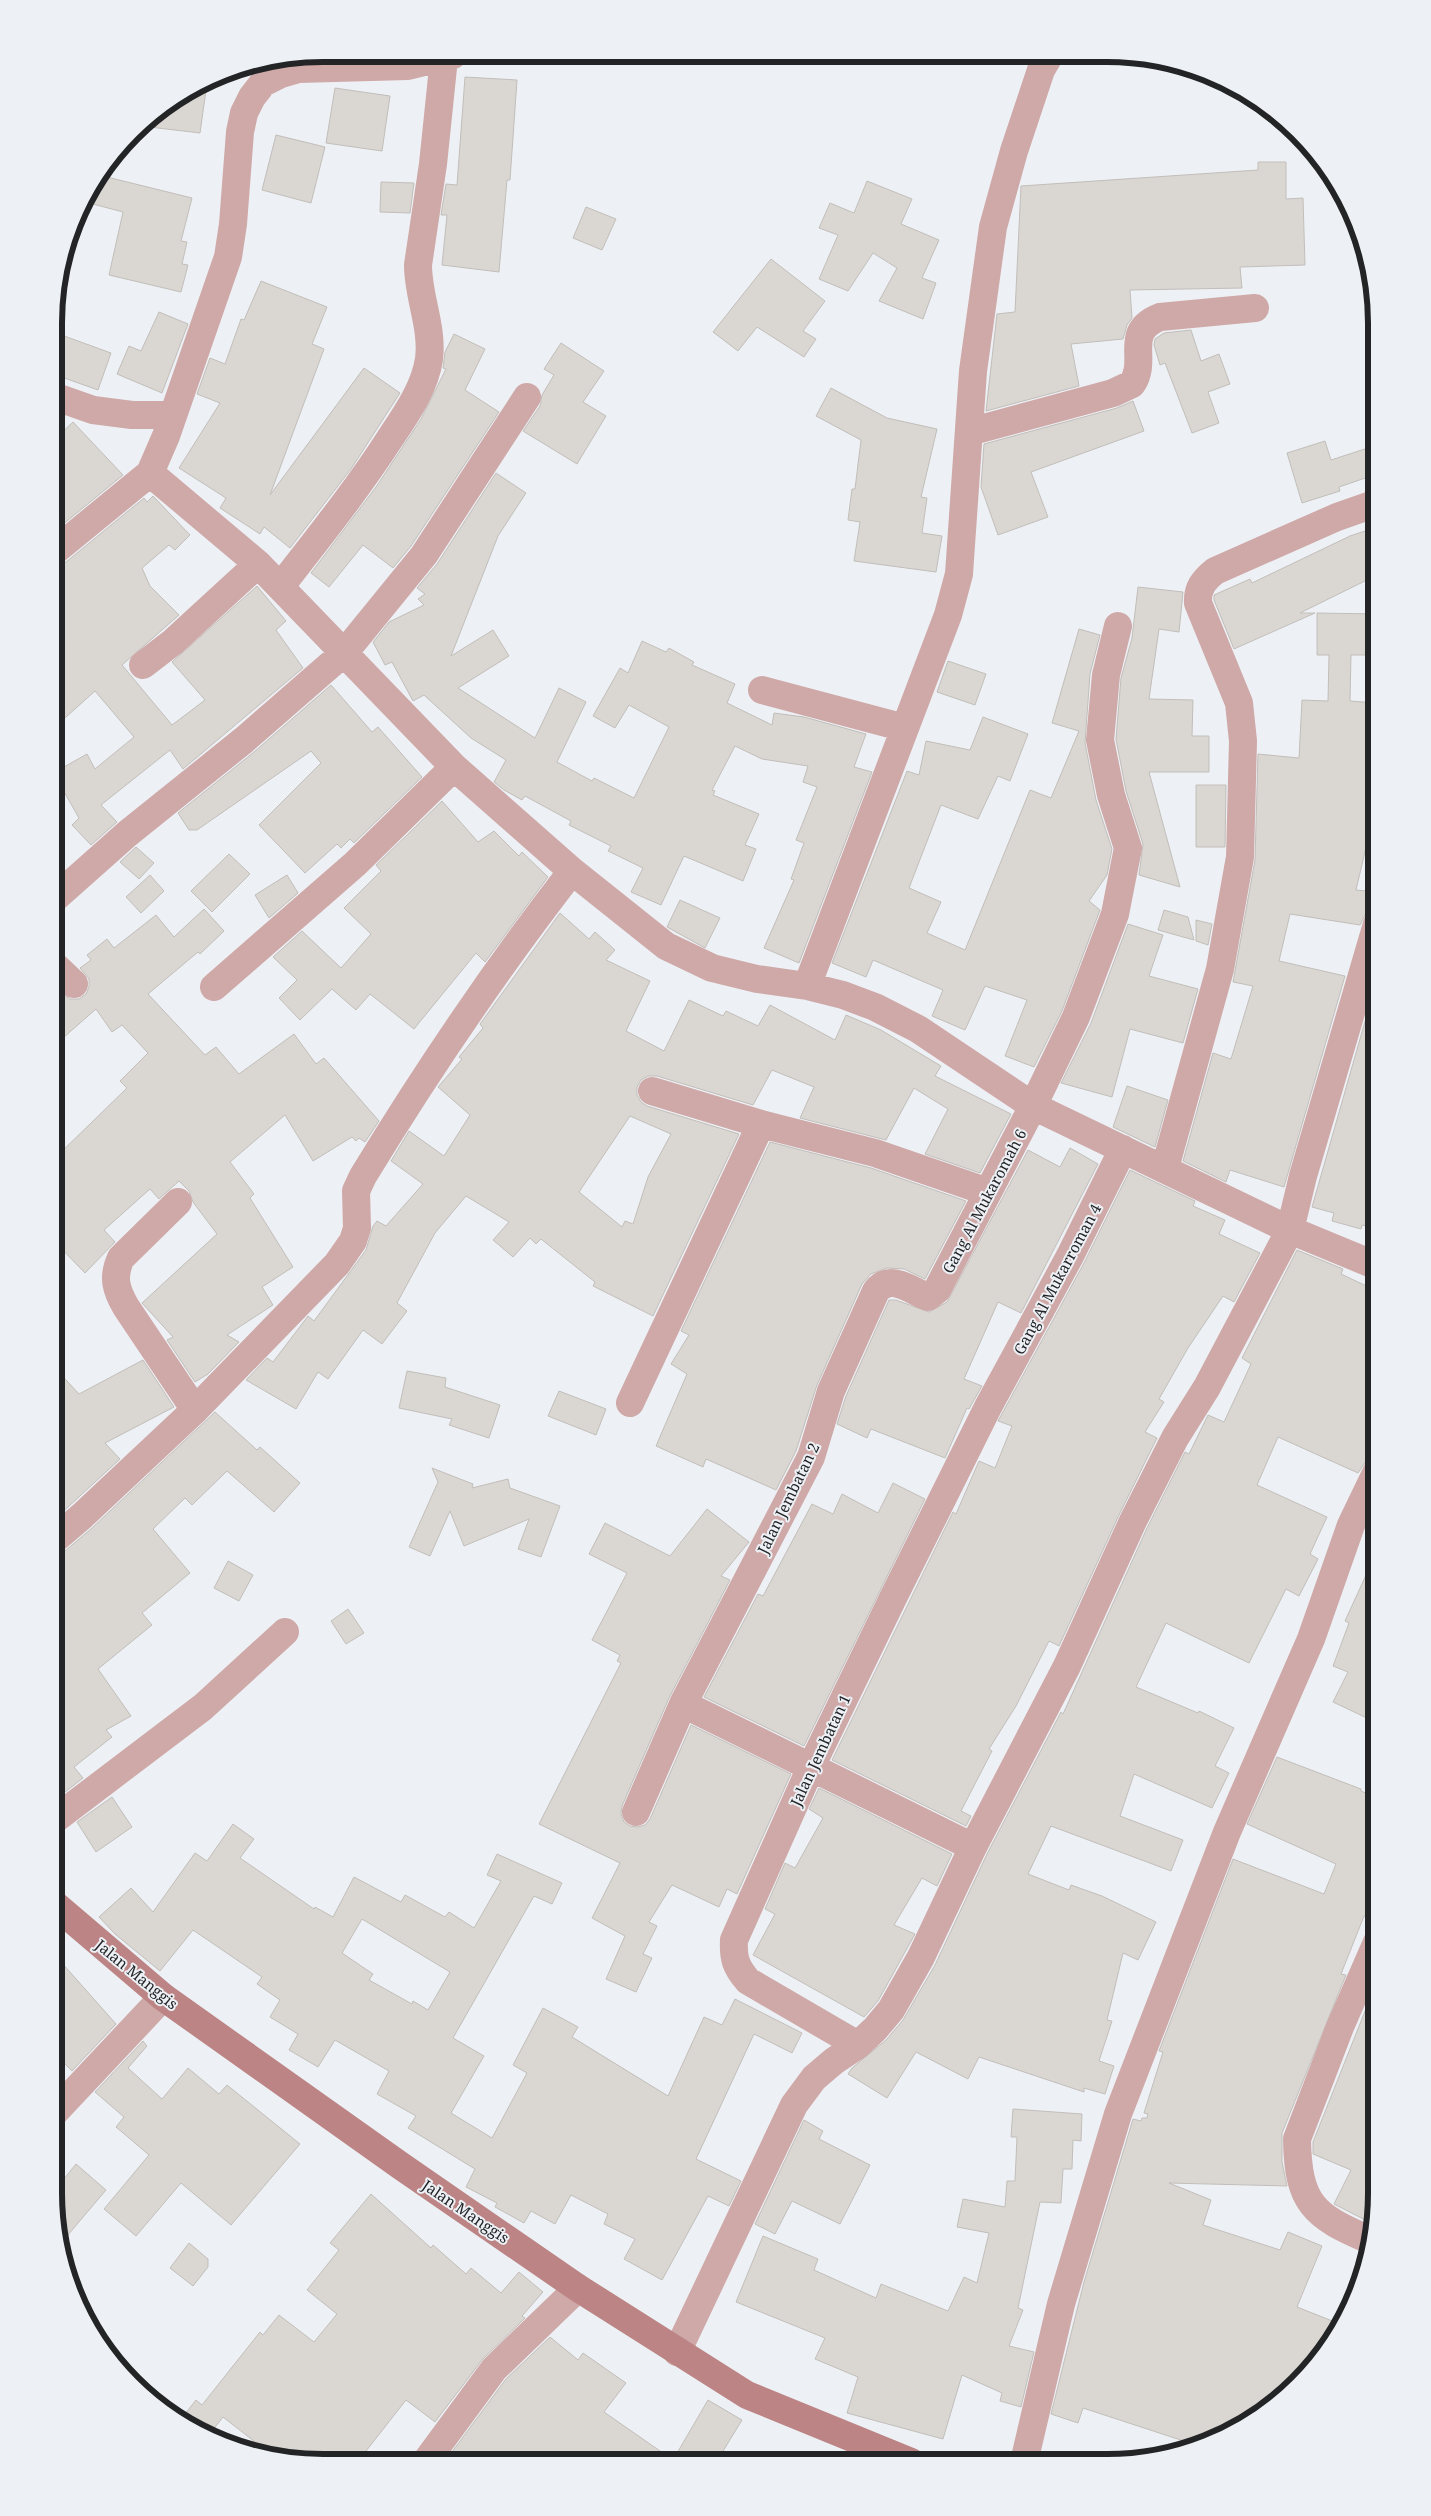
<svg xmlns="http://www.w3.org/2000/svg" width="1431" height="2516" font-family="'Noto Serif',serif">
<rect width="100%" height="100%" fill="#edf1f5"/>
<path fill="#dad6d2" stroke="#c2beba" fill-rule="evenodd" d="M 465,77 L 517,80 L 510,180 L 507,180 L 499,272 L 442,265 L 447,215 L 441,215 L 446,184 L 457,185 Z
M 207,83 L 200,133 L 141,126 L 146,121 Z
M 335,88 L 390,96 L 382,151 L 326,143 Z
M 276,135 L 325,147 L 311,203 L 262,190 Z
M 1258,162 L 1286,162 L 1286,199 L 1303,198 L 1305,265 L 1240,267 L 1242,288 L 1130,290 L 1132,318 L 1127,325 L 1123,339 L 1071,344 L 1079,386 L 986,411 L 997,314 L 1015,312 L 1021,186 L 1258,170 Z
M 103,176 L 192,198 L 181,241 L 187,242 L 182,264 L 188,265 L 181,292 L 109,275 L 123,212 L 89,203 L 92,190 Z
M 867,181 L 912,199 L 901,224 L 939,240 L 922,278 L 936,283 L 923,319 L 879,301 L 897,268 L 873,253 L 848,291 L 819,279 L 838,235 L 819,228 L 830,203 L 854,213 Z
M 381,182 L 414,183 L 410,213 L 380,212 Z
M 586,207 L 616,219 L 602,250 L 573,238 Z
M 771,259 L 825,301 L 803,331 L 816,339 L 804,357 L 757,327 L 738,351 L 713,332 Z
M 261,281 L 327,307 L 312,344 L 324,349 L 270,495 L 364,368 L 400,393 L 351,469 L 290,548 L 264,527 L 260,534 L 220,508 L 226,498 L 179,468 L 220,403 L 197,394 L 210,358 L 225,364 L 241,319 L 244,320 Z
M 159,312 L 188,324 L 162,393 L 117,374 L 129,346 L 141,351 Z
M 1191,330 L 1201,361 L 1219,354 L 1230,384 L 1208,392 L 1219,423 L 1192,433 L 1165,363 L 1160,365 L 1154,345 L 1155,339 L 1164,333 Z
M 56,333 L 111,353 L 98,390 L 56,375 Z
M 454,334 L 485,349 L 465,390 L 499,412 L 411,546 L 393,568 L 363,545 L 329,587 L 311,573 L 376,487 L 421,419 L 446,369 L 443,368 L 445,352 Z
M 561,343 L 604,371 L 583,402 L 606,416 L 577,464 L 523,431 L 540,406 L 542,395 L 554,375 L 544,369 Z
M 831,388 L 887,418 L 937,429 L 921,497 L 927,498 L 922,533 L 942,536 L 936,572 L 854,561 L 860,522 L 848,520 L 852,489 L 855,489 L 861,440 L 816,416 Z
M 1133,401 L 1144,431 L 1031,472 L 1048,517 L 998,535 L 981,487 L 984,444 L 1117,408 Z
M 73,422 L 123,475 L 56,530 L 56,438 Z
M 1325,441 L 1331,460 L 1377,445 L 1377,474 L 1339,487 L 1340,491 L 1302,503 L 1287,453 Z
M 496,473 L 526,493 L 498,536 L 451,656 L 493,630 L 509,656 L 458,688 L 535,738 L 559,688 L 586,702 L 557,762 L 592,781 L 594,778 L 634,798 L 669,727 L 629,705 L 615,728 L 593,716 L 620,668 L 628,673 L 642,641 L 666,652 L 669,648 L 694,662 L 692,665 L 735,684 L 727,703 L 772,725 L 774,713 L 804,717 L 866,734 L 854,767 L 872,772 L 799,963 L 764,948 L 794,880 L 791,879 L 804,843 L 796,840 L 817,787 L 803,782 L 808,766 L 762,759 L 735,746 L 712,790 L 715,791 L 713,795 L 759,814 L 745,845 L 756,849 L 743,881 L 684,856 L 661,905 L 631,892 L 643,868 L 608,851 L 611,846 L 569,825 L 571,821 L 525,796 L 522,800 L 504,790 L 494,782 L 506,760 L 471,738 L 424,695 L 413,701 L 392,662 L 385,665 L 373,642 L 389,622 L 424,605 L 418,599 L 425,594 L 417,588 L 437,564 Z
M 153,496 L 190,535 L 175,550 L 169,545 L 142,568 L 150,586 L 179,615 L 122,665 L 172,725 L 205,700 L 172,662 L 257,586 L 286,621 L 276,630 L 303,668 L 183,769 L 170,750 L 101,805 L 117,822 L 91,845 L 72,825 L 79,818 L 55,776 L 55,772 L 87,754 L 95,769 L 134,737 L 95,691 L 56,726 L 56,565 L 66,562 L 144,498 L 147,502 Z
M 1377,527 L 1377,563 L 1366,568 L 1371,578 L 1300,613 L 1315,613 L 1234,649 L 1214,600 L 1214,595 L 1250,579 L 1252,583 L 1350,536 Z
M 1138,587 L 1183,592 L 1179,632 L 1159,629 L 1149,699 L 1193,700 L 1192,736 L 1209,736 L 1209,772 L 1149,772 L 1180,887 L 1139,875 L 1143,844 L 1126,791 L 1116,739 L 1121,678 L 1132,638 Z
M 1317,613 L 1376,614 L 1375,655 L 1351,655 L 1350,701 L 1377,703 L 1377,804 L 1370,803 L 1367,843 L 1356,890 L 1377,892 L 1377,909 L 1366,913 L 1360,925 L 1290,914 L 1279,961 L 1345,976 L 1284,1187 L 1230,1170 L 1226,1182 L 1183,1161 L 1213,1053 L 1231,1059 L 1253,986 L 1233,982 L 1255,860 L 1258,754 L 1299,758 L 1302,700 L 1328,701 L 1329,655 L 1317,655 Z
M 1079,629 L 1100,635 L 1090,674 L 1085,743 L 1096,800 L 1112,849 L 1107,875 L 1089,901 L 1100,910 L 1062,1011 L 1034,1067 L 1005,1056 L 1027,1000 L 985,986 L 965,1030 L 932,1016 L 943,990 L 873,960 L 866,977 L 832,963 L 907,771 L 919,775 L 926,741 L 970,750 L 983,717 L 1028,734 L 1010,781 L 998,776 L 978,819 L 941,805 L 909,888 L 941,902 L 927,933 L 965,950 L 1030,790 L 1051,798 L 1079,731 L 1052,723 Z
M 948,661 L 986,674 L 975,705 L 937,692 Z
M 331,685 L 372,732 L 378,727 L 422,777 L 354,843 L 350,839 L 341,848 L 337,844 L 305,873 L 259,825 L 321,763 L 311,751 L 197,830 L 189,830 L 178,813 L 254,752 Z
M 1196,785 L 1226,785 L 1225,847 L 1196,847 Z
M 442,801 L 478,842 L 494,831 L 519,856 L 522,852 L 548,877 L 485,962 L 476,953 L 414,1029 L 370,994 L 356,1010 L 332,989 L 300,1020 L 279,998 L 297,980 L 273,957 L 302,931 L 341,968 L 371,934 L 344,908 L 381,871 L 376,865 Z
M 136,847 L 154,863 L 139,879 L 120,862 Z
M 229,854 L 250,874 L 212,912 L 191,891 Z
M 150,875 L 164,891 L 141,913 L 126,897 Z
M 287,875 L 298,893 L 269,918 L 255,895 Z
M 680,900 L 720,918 L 705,948 L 667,927 Z
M 204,909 L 224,931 L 200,954 L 198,952 L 148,994 L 205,1055 L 216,1047 L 239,1074 L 294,1034 L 316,1064 L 324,1058 L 379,1121 L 365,1142 L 359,1138 L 356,1141 L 352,1137 L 313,1161 L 285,1115 L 230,1162 L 254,1194 L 250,1198 L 293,1267 L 262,1287 L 273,1305 L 227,1335 L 239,1342 L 208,1374 L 195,1382 L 167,1340 L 173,1337 L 142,1303 L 217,1234 L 193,1202 L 189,1191 L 179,1181 L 159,1199 L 150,1189 L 104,1230 L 115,1242 L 85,1273 L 55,1242 L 55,1158 L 127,1088 L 120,1081 L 148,1053 L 122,1025 L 112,1032 L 96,1009 L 55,1045 L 55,988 L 70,999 L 79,999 L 86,994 L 89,987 L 89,979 L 80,968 L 91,960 L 87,955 L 107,939 L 114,948 L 156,915 L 174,937 Z
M 1164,910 L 1188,917 L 1194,940 L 1158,930 Z
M 560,913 L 589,939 L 595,932 L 615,950 L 606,960 L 650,981 L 626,1031 L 664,1051 L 689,1000 L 723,1016 L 726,1011 L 758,1026 L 770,1005 L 835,1040 L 846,1015 L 881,1030 L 941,1066 L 935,1076 L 1011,1114 L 980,1173 L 925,1154 L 948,1109 L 914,1088 L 886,1140 L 800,1118 L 814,1087 L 772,1070 L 753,1105 L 657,1076 L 648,1076 L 641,1080 L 637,1087 L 637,1095 L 641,1102 L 647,1106 L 739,1134 L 653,1316 L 593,1286 L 595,1282 L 541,1239 L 536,1244 L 530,1238 L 513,1257 L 493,1240 L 509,1222 L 466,1196 L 435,1233 L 397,1303 L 407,1311 L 382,1344 L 363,1330 L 328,1379 L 318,1372 L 296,1409 L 246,1380 L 267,1358 L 273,1362 L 308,1316 L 314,1321 L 366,1250 L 373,1226 L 377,1221 L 386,1226 L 423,1184 L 391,1161 L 409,1131 L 444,1156 L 470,1115 L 438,1087 L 462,1059 L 459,1057 L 483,1028 L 480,1024 ZM 630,1116 L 671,1134 L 648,1177 L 633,1224 L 625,1221 L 622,1227 L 579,1192 Z
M 1196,920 L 1212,924 L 1208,945 L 1196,941 Z
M 1128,924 L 1163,935 L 1149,976 L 1198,989 L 1183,1043 L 1130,1029 L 1112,1097 L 1061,1083 L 1091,1023 Z
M 1376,983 L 1377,1229 L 1362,1225 L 1361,1229 L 1332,1221 L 1334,1213 L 1312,1207 Z
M 1127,1086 L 1168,1100 L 1155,1147 L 1113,1127 Z
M 770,1142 L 871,1168 L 966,1201 L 925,1279 L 904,1269 L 887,1268 L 871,1274 L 862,1284 L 817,1385 L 796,1451 L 776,1490 L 706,1459 L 703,1467 L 656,1446 L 687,1374 L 671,1364 L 689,1335 L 681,1331 Z
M 1070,1148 L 1098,1164 L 1021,1313 L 998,1302 L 964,1379 L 982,1386 L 969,1409 L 967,1408 L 945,1458 L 871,1429 L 867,1438 L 837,1424 L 846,1396 L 889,1300 L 896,1300 L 929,1312 L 947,1302 L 1028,1150 L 1060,1167 Z
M 1130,1170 L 1195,1201 L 1193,1206 L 1225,1220 L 1219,1234 L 1260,1253 L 1234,1302 L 1223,1296 L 1188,1348 L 1159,1399 L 1164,1402 L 1145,1432 L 1157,1438 L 1119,1515 L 1059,1646 L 1049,1641 L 1016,1706 L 989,1749 L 992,1751 L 961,1811 L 971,1816 L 966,1826 L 832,1760 L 953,1512 L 956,1514 L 979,1461 L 995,1468 L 1012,1426 L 998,1421 L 1084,1263 Z
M 1297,1250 L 1343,1269 L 1341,1274 L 1377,1291 L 1377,1456 L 1368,1458 L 1358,1473 L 1278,1437 L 1257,1485 L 1327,1517 L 1310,1554 L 1318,1559 L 1299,1596 L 1286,1589 L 1249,1663 L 1166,1623 L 1136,1687 L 1198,1713 L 1199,1711 L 1234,1728 L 1215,1766 L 1229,1773 L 1212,1808 L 1134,1774 L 1120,1816 L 1183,1840 L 1171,1871 L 1051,1826 L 1028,1874 L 1069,1890 L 1071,1885 L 1102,1896 L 1156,1922 L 1138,1960 L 1123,1953 L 1107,2020 L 1112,2021 L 1099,2061 L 1114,2066 L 1105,2094 L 1084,2088 L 1084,2092 L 979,2057 L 968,2079 L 916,2052 L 887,2098 L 848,2074 L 852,2068 L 886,2040 L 903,2020 L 935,1965 L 987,1854 L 1061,1712 L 1063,1714 L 1147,1528 L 1185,1452 L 1189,1454 L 1208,1415 L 1224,1422 L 1251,1364 L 1242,1358 Z
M 143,1360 L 174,1407 L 105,1443 L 120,1459 L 55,1519 L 55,1368 L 79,1394 Z
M 407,1371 L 446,1378 L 445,1387 L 500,1405 L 489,1438 L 449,1425 L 452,1419 L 399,1408 Z
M 559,1391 L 606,1409 L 596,1435 L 548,1416 Z
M 215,1412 L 257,1450 L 260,1447 L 300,1483 L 274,1512 L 227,1471 L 192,1505 L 185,1498 L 153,1529 L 190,1573 L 142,1613 L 152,1625 L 98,1669 L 131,1716 L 106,1730 L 112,1737 L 74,1767 L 83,1778 L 60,1796 L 54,1788 L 55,1554 L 65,1551 L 92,1528 Z
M 432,1468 L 473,1484 L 472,1488 L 508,1479 L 510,1488 L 560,1506 L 541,1557 L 518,1549 L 529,1519 L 464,1546 L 450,1511 L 430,1556 L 409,1547 L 438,1482 Z
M 893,1483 L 925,1499 L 804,1746 L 704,1697 L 758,1594 L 763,1596 L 812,1504 L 833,1514 L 842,1494 L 878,1513 Z
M 707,1509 L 749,1542 L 721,1576 L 730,1580 L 669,1698 L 622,1806 L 621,1814 L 624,1822 L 630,1826 L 638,1827 L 645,1825 L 650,1819 L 691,1725 L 791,1774 L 737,1894 L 727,1889 L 719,1907 L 672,1885 L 649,1922 L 657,1926 L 643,1954 L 652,1958 L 636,1992 L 606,1979 L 625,1936 L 592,1918 L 620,1863 L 539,1824 L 621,1663 L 617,1661 L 620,1655 L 592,1640 L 627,1573 L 589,1554 L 605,1523 L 670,1556 Z
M 1377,1551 L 1377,1703 L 1369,1719 L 1333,1702 L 1348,1672 L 1333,1666 L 1349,1623 L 1345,1621 Z
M 228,1561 L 253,1575 L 239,1601 L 214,1588 Z
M 348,1609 L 364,1633 L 346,1644 L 331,1621 Z
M 1277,1757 L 1361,1789 L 1361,1791 L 1377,1798 L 1377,1921 L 1364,1916 L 1341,1974 L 1346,1975 L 1282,2133 L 1282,2162 L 1287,2186 L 1169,2183 L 1211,2200 L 1203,2225 L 1280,2250 L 1288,2232 L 1322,2246 L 1297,2307 L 1340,2324 L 1321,2357 L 1258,2417 L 1199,2446 L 1083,2408 L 1078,2423 L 1051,2414 L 1084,2282 L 1133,2119 L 1141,2121 L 1142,2118 L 1147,2118 L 1148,2114 L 1144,2113 L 1163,2052 L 1159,2051 L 1233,1859 L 1324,1894 L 1336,1864 L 1247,1824 Z
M 819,1788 L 952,1854 L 937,1886 L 922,1878 L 894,1925 L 915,1934 L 878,2001 L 864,2017 L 753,1955 L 775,1914 L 765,1909 L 785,1863 L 795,1868 L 823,1818 L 809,1809 Z
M 112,1797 L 132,1827 L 96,1852 L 77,1822 Z
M 233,1824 L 254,1839 L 240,1858 L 314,1909 L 315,1907 L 333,1917 L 354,1877 L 401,1902 L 405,1895 L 445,1917 L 449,1912 L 474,1928 L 501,1881 L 487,1875 L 497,1854 L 562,1883 L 552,1904 L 534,1896 L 453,2038 L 484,2056 L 451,2113 L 492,2138 L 527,2073 L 513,2065 L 543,2008 L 578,2027 L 572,2037 L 668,2096 L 704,2017 L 722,2025 L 735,1999 L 802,2033 L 792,2053 L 754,2034 L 696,2159 L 741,2181 L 729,2206 L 708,2196 L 662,2280 L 624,2259 L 635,2239 L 604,2224 L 608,2214 L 571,2195 L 555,2224 L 531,2211 L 524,2223 L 495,2207 L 497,2203 L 466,2187 L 475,2169 L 408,2128 L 416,2116 L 377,2094 L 389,2071 L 335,2040 L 318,2067 L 289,2050 L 298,2034 L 270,2017 L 280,2000 L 257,1984 L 262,1977 L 193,1930 L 160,1971 L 115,1934 L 99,1917 L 131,1888 L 153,1912 L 195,1853 L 207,1861 ZM 362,1919 L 450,1972 L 428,2010 L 413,2001 L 412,2004 L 369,1980 L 373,1974 L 342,1953 Z
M 54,1954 L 116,2024 L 72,2071 L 54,2053 Z
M 1375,1986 L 1377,1987 L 1377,2210 L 1373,2224 L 1334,2204 L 1351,2170 L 1313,2154 L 1313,2142 Z
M 143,2041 L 147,2046 L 128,2068 L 162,2099 L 188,2068 L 219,2094 L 227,2085 L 300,2144 L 231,2225 L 181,2183 L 136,2236 L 104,2209 L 149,2155 L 116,2127 L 124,2117 L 95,2092 Z
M 1013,2109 L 1082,2114 L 1081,2141 L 1073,2140 L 1072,2169 L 1063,2169 L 1061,2203 L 1040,2202 L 1018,2308 L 1023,2310 L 1009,2346 L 1034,2352 L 1021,2407 L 1000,2401 L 1002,2393 L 962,2375 L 943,2439 L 847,2413 L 858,2377 L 815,2359 L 825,2338 L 736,2302 L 763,2236 L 818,2259 L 814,2270 L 876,2298 L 881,2284 L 948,2311 L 964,2277 L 977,2283 L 989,2233 L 957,2227 L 963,2199 L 1005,2207 L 1007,2181 L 1015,2181 L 1017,2137 L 1011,2137 Z
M 804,2120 L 823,2131 L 819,2139 L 870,2165 L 840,2224 L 792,2201 L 775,2234 L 755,2224 Z
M 76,2164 L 106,2190 L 62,2242 L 54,2191 Z
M 371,2194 L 431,2248 L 433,2245 L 466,2274 L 471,2268 L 501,2293 L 519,2272 L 543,2292 L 522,2316 L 525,2318 L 482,2360 L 435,2422 L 406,2400 L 359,2460 L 288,2460 L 273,2456 L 223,2417 L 209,2435 L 181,2419 L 196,2400 L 202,2405 L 260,2332 L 263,2335 L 279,2315 L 314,2342 L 337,2314 L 307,2290 L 339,2250 L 330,2243 Z
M 189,2243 L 208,2259 L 208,2267 L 193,2286 L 170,2268 Z
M 550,2337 L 578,2360 L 583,2353 L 626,2383 L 604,2412 L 673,2460 L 708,2400 L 742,2420 L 717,2461 L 446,2460 L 506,2379 Z"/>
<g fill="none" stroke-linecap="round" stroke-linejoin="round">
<path stroke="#cfa8a8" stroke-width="28" d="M 453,55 L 408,66 L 298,69 L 281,74 L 263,83 L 252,97 L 244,113 L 240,132 L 233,224 L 228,257 L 166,436 L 150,473 L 258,564 L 454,767 L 572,871 L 666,946 L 712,968 L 757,979 L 807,986 L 843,995 L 875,1007 L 918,1029 L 1033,1106 L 1290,1230 L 1377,1266
M 56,397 L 93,410 L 132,415 L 173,415
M 969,432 L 1113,393 L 1132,384 C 1149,359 1122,332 1160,317 L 1255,308
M 56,550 L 150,473
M 281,586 C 318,538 356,491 389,440 C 405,416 425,388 429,359 C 433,327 418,297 418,265 L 433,164 L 444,58
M 143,665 L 173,642 L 258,564
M 762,690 L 905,728
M 55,898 L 127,834 L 244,740 L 345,652 L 424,555 L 527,397
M 55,966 L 74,984
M 807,986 L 948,615 L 959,574 L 973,371 L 993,227 L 1014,151 L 1041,70 L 1048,58
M 214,987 L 355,864 L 454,767
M 652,1091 L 761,1124 L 875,1153 L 988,1192
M 1165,1168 L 1220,969 L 1240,857 L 1243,741 L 1239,703 L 1198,603 C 1197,588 1204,580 1215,571 L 1337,517 L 1377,503
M 178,1202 L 121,1258 C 112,1277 116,1290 126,1307 L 195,1410
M 630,1403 L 761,1124
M 55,1539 L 82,1516 L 195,1410 L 337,1264 L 353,1241 L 357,1228 L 356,1191 L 363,1176 C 427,1071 496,969 572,871
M 683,1704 L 973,1847
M 636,1812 L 683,1704 L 811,1457 L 831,1391 L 876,1291 C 890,1273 910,1290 928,1297 L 937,1290 L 1033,1106 L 1076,1017 L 1115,914 L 1128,848 L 1111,795 L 1100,740 L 1106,675 L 1118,626
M 54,1820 L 203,1707 L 285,1632
M 858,2045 L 748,1981 C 736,1967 733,1959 734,1940 L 811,1767 L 893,1598 L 988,1407 L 1070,1256 L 1123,1149
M 54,2113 L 163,1997
M 1370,2240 C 1313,2216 1298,2203 1297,2139 L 1340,2027 L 1377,1942
M 677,2352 L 794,2105 L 814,2078 L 834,2061 L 858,2045 L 875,2029 L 891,2010 L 921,1957 L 973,1847 L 1067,1666 L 1133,1521 L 1175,1438 L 1207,1387 L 1290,1230 L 1303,1176 L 1377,924
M 427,2460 L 494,2369 L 578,2288
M 1024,2462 L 1061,2304 L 1118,2114 L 1227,1832 L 1311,1639 L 1351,1525 L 1377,1471"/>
<path stroke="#bc8484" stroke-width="28" d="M 54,1904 L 163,1997 L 401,2166 L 578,2288 L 747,2395 L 911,2462"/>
</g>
<g text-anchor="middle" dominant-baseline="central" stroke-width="4" stroke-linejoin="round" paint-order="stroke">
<g font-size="15" fill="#232426" stroke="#edf1f5">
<text transform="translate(984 1201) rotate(-62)">Gang Al Mukaromah 6</text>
<text transform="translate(1057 1279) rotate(-62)">Gang Al Mukarroman 4</text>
<text transform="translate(788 1498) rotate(-64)">Jalan Jembatan 2</text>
<text transform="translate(820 1750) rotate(-65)">Jalan Jembatan 1</text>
<text transform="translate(137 1974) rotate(39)">Jalan Manggis</text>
<text transform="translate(466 2211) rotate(34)">Jalan Manggis</text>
</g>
</g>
<path d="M0 0H1431V2516H0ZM323 62H1107A261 261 0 0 1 1368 323V2193A261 261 0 0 1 1107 2454H323A261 261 0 0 1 62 2193V323A261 261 0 0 1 323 62Z" fill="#edf1f5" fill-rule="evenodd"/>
<path fill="none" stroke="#232426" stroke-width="6" d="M323 62H1107A261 261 0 0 1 1368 323V2193A261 261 0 0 1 1107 2454H323A261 261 0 0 1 62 2193V323A261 261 0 0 1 323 62Z"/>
</svg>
